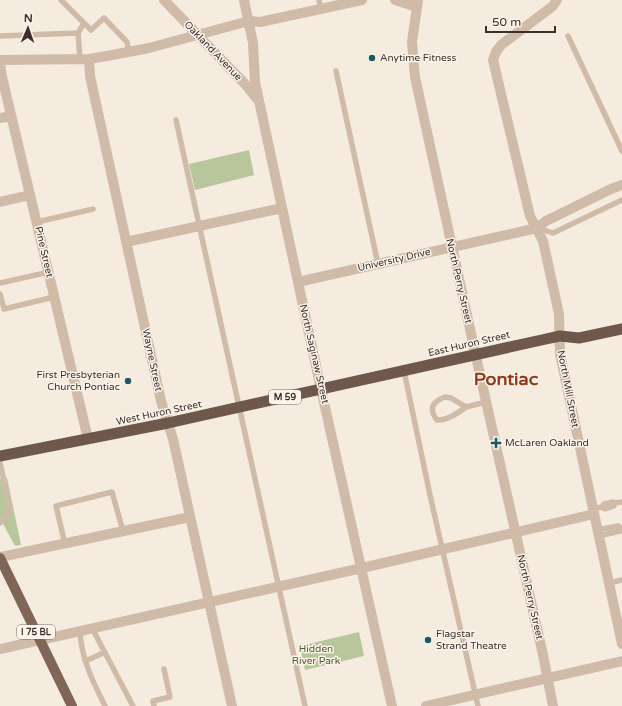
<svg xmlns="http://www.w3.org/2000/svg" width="622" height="706" font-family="'Varela Round',sans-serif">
<rect width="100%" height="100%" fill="#f5ebde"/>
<path fill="#b7c69b" d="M 249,150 L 254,175 L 195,190 L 189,164 Z
M 7,478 L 21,545 L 15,546 L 0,518 L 0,479 Z
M 359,632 L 364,656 L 305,670 L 300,646 Z"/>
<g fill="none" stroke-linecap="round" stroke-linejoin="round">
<path stroke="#cfbba8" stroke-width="5.5" d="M 319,0 L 321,9
M 84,23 L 91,30 L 104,18 L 127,42 L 129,52
M 78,33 L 80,59
M 0,36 L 78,33 L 84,23 L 61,0
M 568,36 L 622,151
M 336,71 L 378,264
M 176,120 L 305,706
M 37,222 L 93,209
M 537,228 L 553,233 L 622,200
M 0,283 L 49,272
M 0,294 L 4,309 L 54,297
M 404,371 L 430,495 L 478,706
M 445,397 L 451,398 L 466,407 C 458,413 447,421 437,420 C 428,409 433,401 445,397 Z
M 466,407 L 486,402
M 0,463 L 10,507 C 9,515 6,518 0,523
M 615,503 L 622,502
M 593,509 L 602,507 L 605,509 L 614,506 L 615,503 L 613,502 L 604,504 L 602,507
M 597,530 L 618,526 L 622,528
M 599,536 L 620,531 L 622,528
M 65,544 L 56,506 L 112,492 L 123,531
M 609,583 L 622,580
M 92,628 L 133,706
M 80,631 C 81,658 93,682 105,706
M 86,661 L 105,652
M 154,706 L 153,701 L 170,697 L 164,669"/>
<path stroke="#cfbba8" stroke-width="10" d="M 395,0 L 417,7
M 557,0 L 553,6 L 501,45 L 496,52 L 493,60 L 530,216 L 543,241 L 559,314 L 560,354 L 622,644
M 89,59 L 90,76 L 161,401 L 173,439 L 232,706
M 0,60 L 89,59 L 107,56 L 149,48 L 249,21 L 260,22 L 362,0
M 0,64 L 2,77 L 88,439
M 0,118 L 11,116
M 0,202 L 30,195
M 126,242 L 282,208
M 321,389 L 392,706
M 0,557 L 190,517
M 0,649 L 362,568 L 594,514
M 426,706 L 622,661"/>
<path stroke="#cfbba8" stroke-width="10" d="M 164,0 L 245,84 L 257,99
M 244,0 L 253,43 L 255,82 L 321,389
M 418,0 L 412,42 L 415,77 L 479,370 L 543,655 L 553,706
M 298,282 L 537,228 L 546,221 L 611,189 L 622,185"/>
<path stroke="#7f6658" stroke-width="10" d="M 0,558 L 72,706"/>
<path stroke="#6e584c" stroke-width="11" d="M 0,456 L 168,423 L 546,339 L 560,336 L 579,338 L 622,329"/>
</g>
<g fill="#195b62" stroke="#fcf4eb" stroke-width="1.5">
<circle cx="372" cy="58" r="4"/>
<circle cx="128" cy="381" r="4"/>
<path d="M494 437h4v4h4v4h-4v4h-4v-4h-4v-4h4z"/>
<circle cx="428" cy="640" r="4"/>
</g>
<g text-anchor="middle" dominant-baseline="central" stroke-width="3" stroke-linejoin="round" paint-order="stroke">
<g fill="#fcf4eb" stroke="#756a63" stroke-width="1">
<rect x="269" y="390" width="32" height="14" rx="3"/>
<rect x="17" y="625" width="38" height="14" rx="3"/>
</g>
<g font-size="9" font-weight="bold" fill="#3b2f29">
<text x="285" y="397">M 59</text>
<text x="36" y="632">I 75 BL</text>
</g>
<g font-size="10" fill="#3b2f29" stroke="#fcf4eb">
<text transform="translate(213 51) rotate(46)">Oakland Avenue</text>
<text transform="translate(44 252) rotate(77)">Pine Street</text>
<text transform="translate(394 260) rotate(-13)">University Drive</text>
<text transform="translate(459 281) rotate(77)">North Perry Street</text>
<text transform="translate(469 344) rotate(-13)">East Huron Street</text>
<text transform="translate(314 354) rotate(77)">North Saginaw Street</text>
<text transform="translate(152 360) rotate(78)">Wayne Street</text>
<text transform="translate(568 389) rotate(79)">North Mill Street</text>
<text transform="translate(159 413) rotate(-12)">West Huron Street</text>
<text transform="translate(530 597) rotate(77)">North Perry Street</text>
</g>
<g font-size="10" fill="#3b2f29" stroke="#fcf4eb" text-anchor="start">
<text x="380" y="58">Anytime Fitness</text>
<text x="120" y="375" text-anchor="end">First Presbyterian<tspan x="120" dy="12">Church Pontiac</tspan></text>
<text x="505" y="443">McLaren Oakland</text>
<text x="436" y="634">Flagstar<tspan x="436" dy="12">Strand Theatre</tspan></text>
</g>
<g font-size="10" fill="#495c29" stroke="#fcf4eb">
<text x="316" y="649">Hidden<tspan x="316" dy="12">River Park</tspan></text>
</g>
<g font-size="18" font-weight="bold" fill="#933818" stroke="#fcf4eb">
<text x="506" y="379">Pontiac</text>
</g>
</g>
<g transform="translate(28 28) rotate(2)" stroke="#fcf4eb" stroke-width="3" paint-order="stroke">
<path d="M0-3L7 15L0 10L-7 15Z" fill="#3b2f29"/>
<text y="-6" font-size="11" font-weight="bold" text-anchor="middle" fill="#3b2f29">N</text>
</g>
<path d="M486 26v6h69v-6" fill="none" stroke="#3b2f29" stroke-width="2"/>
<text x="492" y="26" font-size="12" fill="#3b2f29" stroke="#fcf4eb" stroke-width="3" paint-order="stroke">50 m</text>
</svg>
